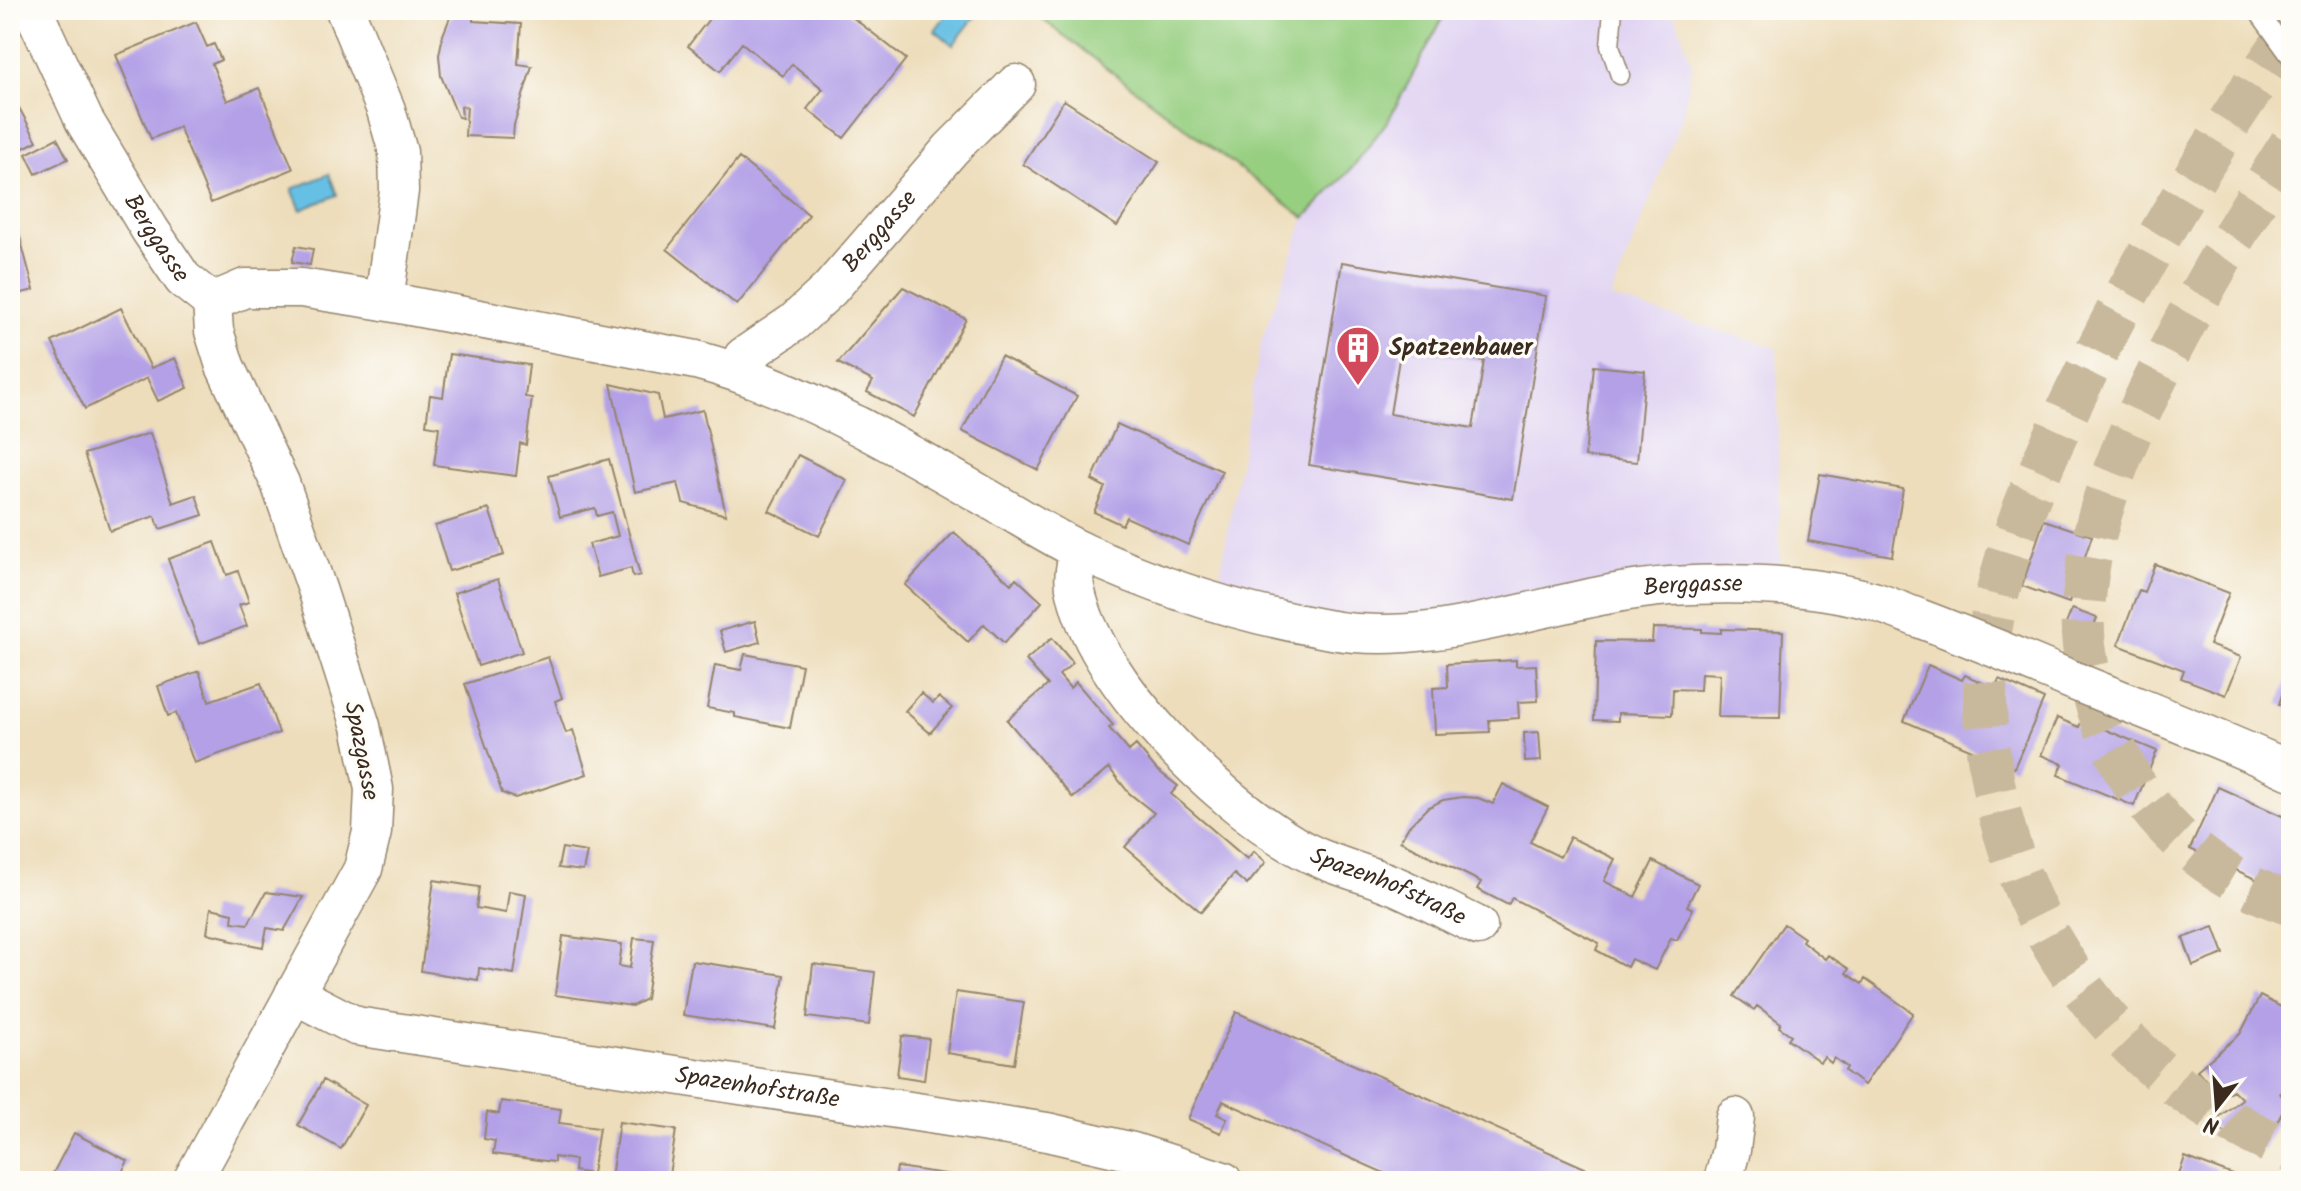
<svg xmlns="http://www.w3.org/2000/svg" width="2301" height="1191" font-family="Kalam,sans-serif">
<rect width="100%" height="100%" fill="#fdfcf7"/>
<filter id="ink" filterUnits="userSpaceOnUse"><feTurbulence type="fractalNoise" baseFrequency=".0125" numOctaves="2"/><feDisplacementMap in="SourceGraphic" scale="16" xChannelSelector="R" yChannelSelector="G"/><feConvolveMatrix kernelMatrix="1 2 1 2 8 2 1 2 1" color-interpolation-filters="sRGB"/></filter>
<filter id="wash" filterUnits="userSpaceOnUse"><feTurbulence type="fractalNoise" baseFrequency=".006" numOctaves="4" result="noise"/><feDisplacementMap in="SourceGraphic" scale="32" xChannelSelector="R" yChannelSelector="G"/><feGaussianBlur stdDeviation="1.8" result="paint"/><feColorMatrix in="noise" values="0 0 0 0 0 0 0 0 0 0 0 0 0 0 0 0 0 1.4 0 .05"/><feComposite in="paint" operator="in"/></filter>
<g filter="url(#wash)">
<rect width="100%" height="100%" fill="#edddbb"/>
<path fill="#e1d4f3" d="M 1447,10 L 1663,10 L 1676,17 L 1692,65 L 1683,115 L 1611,298 L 1777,348 L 1780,573 L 1416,620 L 1351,621 L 1217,594 L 1261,342 L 1305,218 L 1352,168 L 1389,119 Z"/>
<path fill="#97cf81" stroke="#697c50" stroke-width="2" d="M 1030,10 L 1447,10 L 1389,119 L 1352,168 L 1305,218 Z"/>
<path fill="#66c0e4" stroke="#507581" stroke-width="2" d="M 950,10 L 980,10 L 953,45 L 935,30 Z
M 329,174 L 337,195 L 301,210 L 292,189 Z"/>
<g id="blocks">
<path fill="#b3a0e7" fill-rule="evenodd" d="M 453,10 L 473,10 L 473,21 L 521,24 L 518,64 L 532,66 L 514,125 L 513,138 L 465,136 L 467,107 L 461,106 L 462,118 L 458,117 L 441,76 L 439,55 L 443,35 Z
M 716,10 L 826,10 L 831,14 L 835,10 L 843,10 L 906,59 L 844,138 L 807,109 L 823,89 L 792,64 L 783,76 L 742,43 L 720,71 L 688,46 Z
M 196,22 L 207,47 L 214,44 L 221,60 L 212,64 L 227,101 L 259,88 L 293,169 L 211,203 L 179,127 L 151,139 L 116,55 Z
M 10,91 L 37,141 L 10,155 Z
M 1064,100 L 1159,162 L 1117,226 L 1023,164 Z
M 57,138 L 68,159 L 36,174 L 26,154 Z
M 739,158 L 809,215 L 737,305 L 667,249 Z
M 14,215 L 34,290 L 10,296 L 10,216 Z
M 296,246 L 313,249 L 310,265 L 292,262 Z
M 1342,262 L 1546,296 L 1513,499 L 1309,465 ZM 1401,347 L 1484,361 L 1473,428 L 1390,414 Z
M 903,287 L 966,319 L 914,417 L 867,392 L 873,381 L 838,363 Z
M 121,308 L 151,368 L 175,358 L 188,388 L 158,401 L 147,378 L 85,409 L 52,342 Z
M 449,354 L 529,365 L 525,397 L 532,398 L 526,445 L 520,443 L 516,476 L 434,465 L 439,427 L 426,425 L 430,395 L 443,397 Z
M 1001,356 L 1077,396 L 1038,470 L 962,431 Z
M 1594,366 L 1645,371 L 1637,462 L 1585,457 Z
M 611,384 L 658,395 L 663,419 L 703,410 L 726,515 L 683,503 L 678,483 L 635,492 Z
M 1117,424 L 1222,471 L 1188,545 L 1126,517 L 1122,525 L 1094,512 L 1105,487 L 1092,480 Z
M 150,433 L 173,503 L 196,495 L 203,515 L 160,529 L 155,516 L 110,531 L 84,454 Z
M 798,455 L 847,480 L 819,536 L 769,511 Z
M 609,459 L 640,575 L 633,577 L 631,568 L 598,577 L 589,544 L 618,536 L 612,512 L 597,516 L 595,508 L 560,517 L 549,476 Z
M 1820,474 L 1903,489 L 1892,556 L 1808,541 Z
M 489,509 L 504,555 L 449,571 L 435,526 Z
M 2044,520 L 2092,536 L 2069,603 L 2022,586 Z
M 954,532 L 1011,584 L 1016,578 L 1042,602 L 1004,643 L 984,624 L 968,642 L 905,585 Z
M 215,542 L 227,575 L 238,571 L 249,602 L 239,605 L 247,626 L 199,644 L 168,559 Z
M 2155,564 L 2229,593 L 2209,645 L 2241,657 L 2226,695 L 2181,678 L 2184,670 L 2118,645 L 2139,590 L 2144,592 Z
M 498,579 L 522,652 L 478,666 L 454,593 Z
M 2072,609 L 2097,618 L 2087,644 L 2062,634 Z
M 755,621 L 760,642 L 726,652 L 720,631 Z
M 1653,628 L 1702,629 L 1702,632 L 1721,633 L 1721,629 L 1783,631 L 1780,718 L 1718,717 L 1720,674 L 1701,673 L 1700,690 L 1673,689 L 1672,715 L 1618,713 L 1618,721 L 1594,720 L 1596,641 L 1652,642 Z
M 1052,638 L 1073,663 L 1059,675 L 1070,688 L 1076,682 L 1113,725 L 1109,728 L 1129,751 L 1136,745 L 1156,769 L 1178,786 L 1171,794 L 1247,859 L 1254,851 L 1266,862 L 1247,885 L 1234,874 L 1201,912 L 1125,847 L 1154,813 L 1129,793 L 1109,768 L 1073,798 L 1007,720 L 1048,685 L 1026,660 Z
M 745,654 L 802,665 L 790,728 L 735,717 L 735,713 L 707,708 L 715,665 L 741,670 Z
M 548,657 L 562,698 L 555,701 L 560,716 L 566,733 L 573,730 L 587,774 L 515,798 L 502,793 L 465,684 Z
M 1516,660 L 1516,666 L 1536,665 L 1538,701 L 1518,702 L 1519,718 L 1489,720 L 1490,732 L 1435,734 L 1433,688 L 1448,687 L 1447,664 Z
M 1928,665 L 1962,680 L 1965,675 L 1995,688 L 1999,679 L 2044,699 L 2014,768 L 1904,721 Z
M 2290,670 L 2291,670 L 2291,708 L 2279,704 Z
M 199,671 L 209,701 L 261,683 L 279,733 L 194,763 L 176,713 L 168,716 L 158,686 Z
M 921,693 L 933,703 L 939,697 L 952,708 L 930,733 L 905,711 Z
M 2057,718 L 2079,727 L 2082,720 L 2157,751 L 2134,806 L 2058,775 L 2063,764 L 2041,755 Z
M 1539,732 L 1541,761 L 1525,762 L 1524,733 Z
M 1503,784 L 1548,807 L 1530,842 L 1560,857 L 1570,837 L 1615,859 L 1604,881 L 1635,897 L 1653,861 L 1698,884 L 1687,906 L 1693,909 L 1677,940 L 1671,938 L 1655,970 L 1631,959 L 1627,967 L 1596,950 L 1599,943 L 1512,898 L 1508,905 L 1477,889 L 1481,882 L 1400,841 L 1409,826 L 1427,808 L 1443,800 L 1463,797 L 1478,798 L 1493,804 Z
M 2218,787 L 2291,820 L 2291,888 L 2288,894 L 2190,849 Z
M 562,848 L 587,852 L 583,871 L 558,868 Z
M 434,880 L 479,887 L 476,908 L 506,913 L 509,891 L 526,894 L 514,974 L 479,968 L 478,980 L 421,971 Z
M 266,892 L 303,897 L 284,931 L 267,928 L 263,947 L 228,940 L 229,938 L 207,933 L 211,908 L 233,913 L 232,922 L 248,924 Z
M 1784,924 L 1804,938 L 1802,941 L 1825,959 L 1828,955 L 1849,969 L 1846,973 L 1862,984 L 1865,979 L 1913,1013 L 1864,1085 L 1845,1071 L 1847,1067 L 1834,1058 L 1831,1063 L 1824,1057 L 1820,1062 L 1788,1039 L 1791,1035 L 1779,1027 L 1781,1023 L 1757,1006 L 1754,1010 L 1734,996 Z
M 2214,927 L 2224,954 L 2193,966 L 2183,938 Z
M 563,936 L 622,944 L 619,966 L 630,968 L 634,938 L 654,940 L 646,999 L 632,1006 L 555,995 Z
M 692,961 L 784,975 L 775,1029 L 683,1015 Z
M 813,964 L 875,972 L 869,1025 L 807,1017 Z
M 956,992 L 1024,1002 L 1014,1064 L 947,1053 Z
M 2260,996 L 2291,1012 L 2291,1085 L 2280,1093 L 2287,1103 L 2263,1150 L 2209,1125 L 2242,1099 L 2233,1090 L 2221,1097 L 2197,1070 L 2240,1034 Z
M 1236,1012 L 1428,1098 L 1614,1181 L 1391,1181 L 1393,1177 L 1223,1101 L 1217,1114 L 1227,1119 L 1221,1133 L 1188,1119 Z
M 902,1036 L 929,1039 L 924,1080 L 897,1076 Z
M 323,1080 L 366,1105 L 341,1149 L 298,1125 Z
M 501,1101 L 561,1109 L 559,1123 L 599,1128 L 592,1174 L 574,1171 L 575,1160 L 554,1157 L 554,1162 L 493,1154 L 495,1141 L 484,1139 L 487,1112 L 499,1114 Z
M 619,1122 L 676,1130 L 668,1181 L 632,1181 L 611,1178 Z
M 74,1133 L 128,1161 L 117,1181 L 49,1181 Z
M 2185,1157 L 2249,1181 L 2177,1181 Z
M 897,1167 L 980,1179 L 980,1181 L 895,1181 Z"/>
</g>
</g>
<g filter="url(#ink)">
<use href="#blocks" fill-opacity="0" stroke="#94846c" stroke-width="2"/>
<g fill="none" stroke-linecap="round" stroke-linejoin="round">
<path stroke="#c9b99c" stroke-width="44" stroke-dasharray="44 22" stroke-linecap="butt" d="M 2291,32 C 2207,149 2134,273 2071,403 C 2034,481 1998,560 1988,647 C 1976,749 2001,852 2051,941 C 2107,1037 2188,1108 2291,1151
M 2291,144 C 2246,214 2204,284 2166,358 C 2131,427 2099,496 2087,573 C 2084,596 2081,621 2084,645 C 2089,688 2103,728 2123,765 C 2158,832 2220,881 2291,904"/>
<g stroke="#94846c" stroke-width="21">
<path id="service" d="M 1613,10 L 1610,46 L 1620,75
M 2257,10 L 2291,57"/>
</g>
<g stroke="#94846c" stroke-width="41">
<g id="minor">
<path id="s1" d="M 33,10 L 84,120 L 150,230 L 183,279 L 212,302"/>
<path d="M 345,10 L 386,110 L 398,152 L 399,191 L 384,301"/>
<path id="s2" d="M 212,302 L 245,288 L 301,288 L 384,301 L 696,360 C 801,388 900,448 994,502 C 1024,519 1053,538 1083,552 C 1160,588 1243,614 1326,629 C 1440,651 1557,594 1670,586 C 1737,582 1808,583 1873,601 C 1889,606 1905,613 1921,619 C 1974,639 2027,661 2079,683 C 2150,712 2222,739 2291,771"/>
<path id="s3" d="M 737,371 L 743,357 L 793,323 L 829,290 L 951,149 L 1016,84"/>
<path id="s4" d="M 1079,550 C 1076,564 1072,578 1076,592 C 1097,684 1215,798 1294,845 C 1325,864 1362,872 1396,886 C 1423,898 1451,913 1478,926"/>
<path id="s5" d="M 294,994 L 356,1026 L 1047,1132 L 1133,1152 L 1223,1181"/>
<path d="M 192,1181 L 363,869 L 372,832 L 374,789 L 361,726 L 317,589 L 280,483 L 225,366 L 214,331 L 212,302"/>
<path d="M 1723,1181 L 1731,1150 L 1735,1117"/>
</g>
</g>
<use href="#service" stroke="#fff" stroke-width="18"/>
<use href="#minor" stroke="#fff" stroke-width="38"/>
</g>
</g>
<defs>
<g id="building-pin" transform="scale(2.3)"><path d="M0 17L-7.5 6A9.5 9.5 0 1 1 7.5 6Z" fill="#d1495b" stroke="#fdfcf7"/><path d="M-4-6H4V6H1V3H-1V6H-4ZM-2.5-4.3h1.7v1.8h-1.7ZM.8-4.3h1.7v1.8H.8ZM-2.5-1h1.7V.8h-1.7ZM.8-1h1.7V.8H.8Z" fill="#fff"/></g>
</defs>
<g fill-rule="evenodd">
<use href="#building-pin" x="1358" y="348"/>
</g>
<g text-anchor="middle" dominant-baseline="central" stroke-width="7" stroke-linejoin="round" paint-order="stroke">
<g font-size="24" fill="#3b2a1e" stroke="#fdfcf7">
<text stroke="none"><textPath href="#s3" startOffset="202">Berggasse</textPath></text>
<text stroke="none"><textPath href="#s1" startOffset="260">Berggasse</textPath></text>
<text stroke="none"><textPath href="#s2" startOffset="1554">Berggasse</textPath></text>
<text transform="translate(361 751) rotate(79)">Spazgasse</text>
<text stroke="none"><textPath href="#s4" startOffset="486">Spazenhofstraße</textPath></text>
<text stroke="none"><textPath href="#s5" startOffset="476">Spazenhofstraße</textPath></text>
</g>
<g font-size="24" font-weight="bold" fill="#3b2a1e" stroke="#fdfcf7" text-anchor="start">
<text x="1389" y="348">Spatzenbauer</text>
</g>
</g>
<rect width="2301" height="1191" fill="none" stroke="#fdfcf7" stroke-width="40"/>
<g transform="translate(2217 1107) rotate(197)" stroke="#fdfcf7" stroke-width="6" paint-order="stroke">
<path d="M0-6L14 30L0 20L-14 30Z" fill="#3b2a1e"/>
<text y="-12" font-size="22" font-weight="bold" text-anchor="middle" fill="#3b2a1e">N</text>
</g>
</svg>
